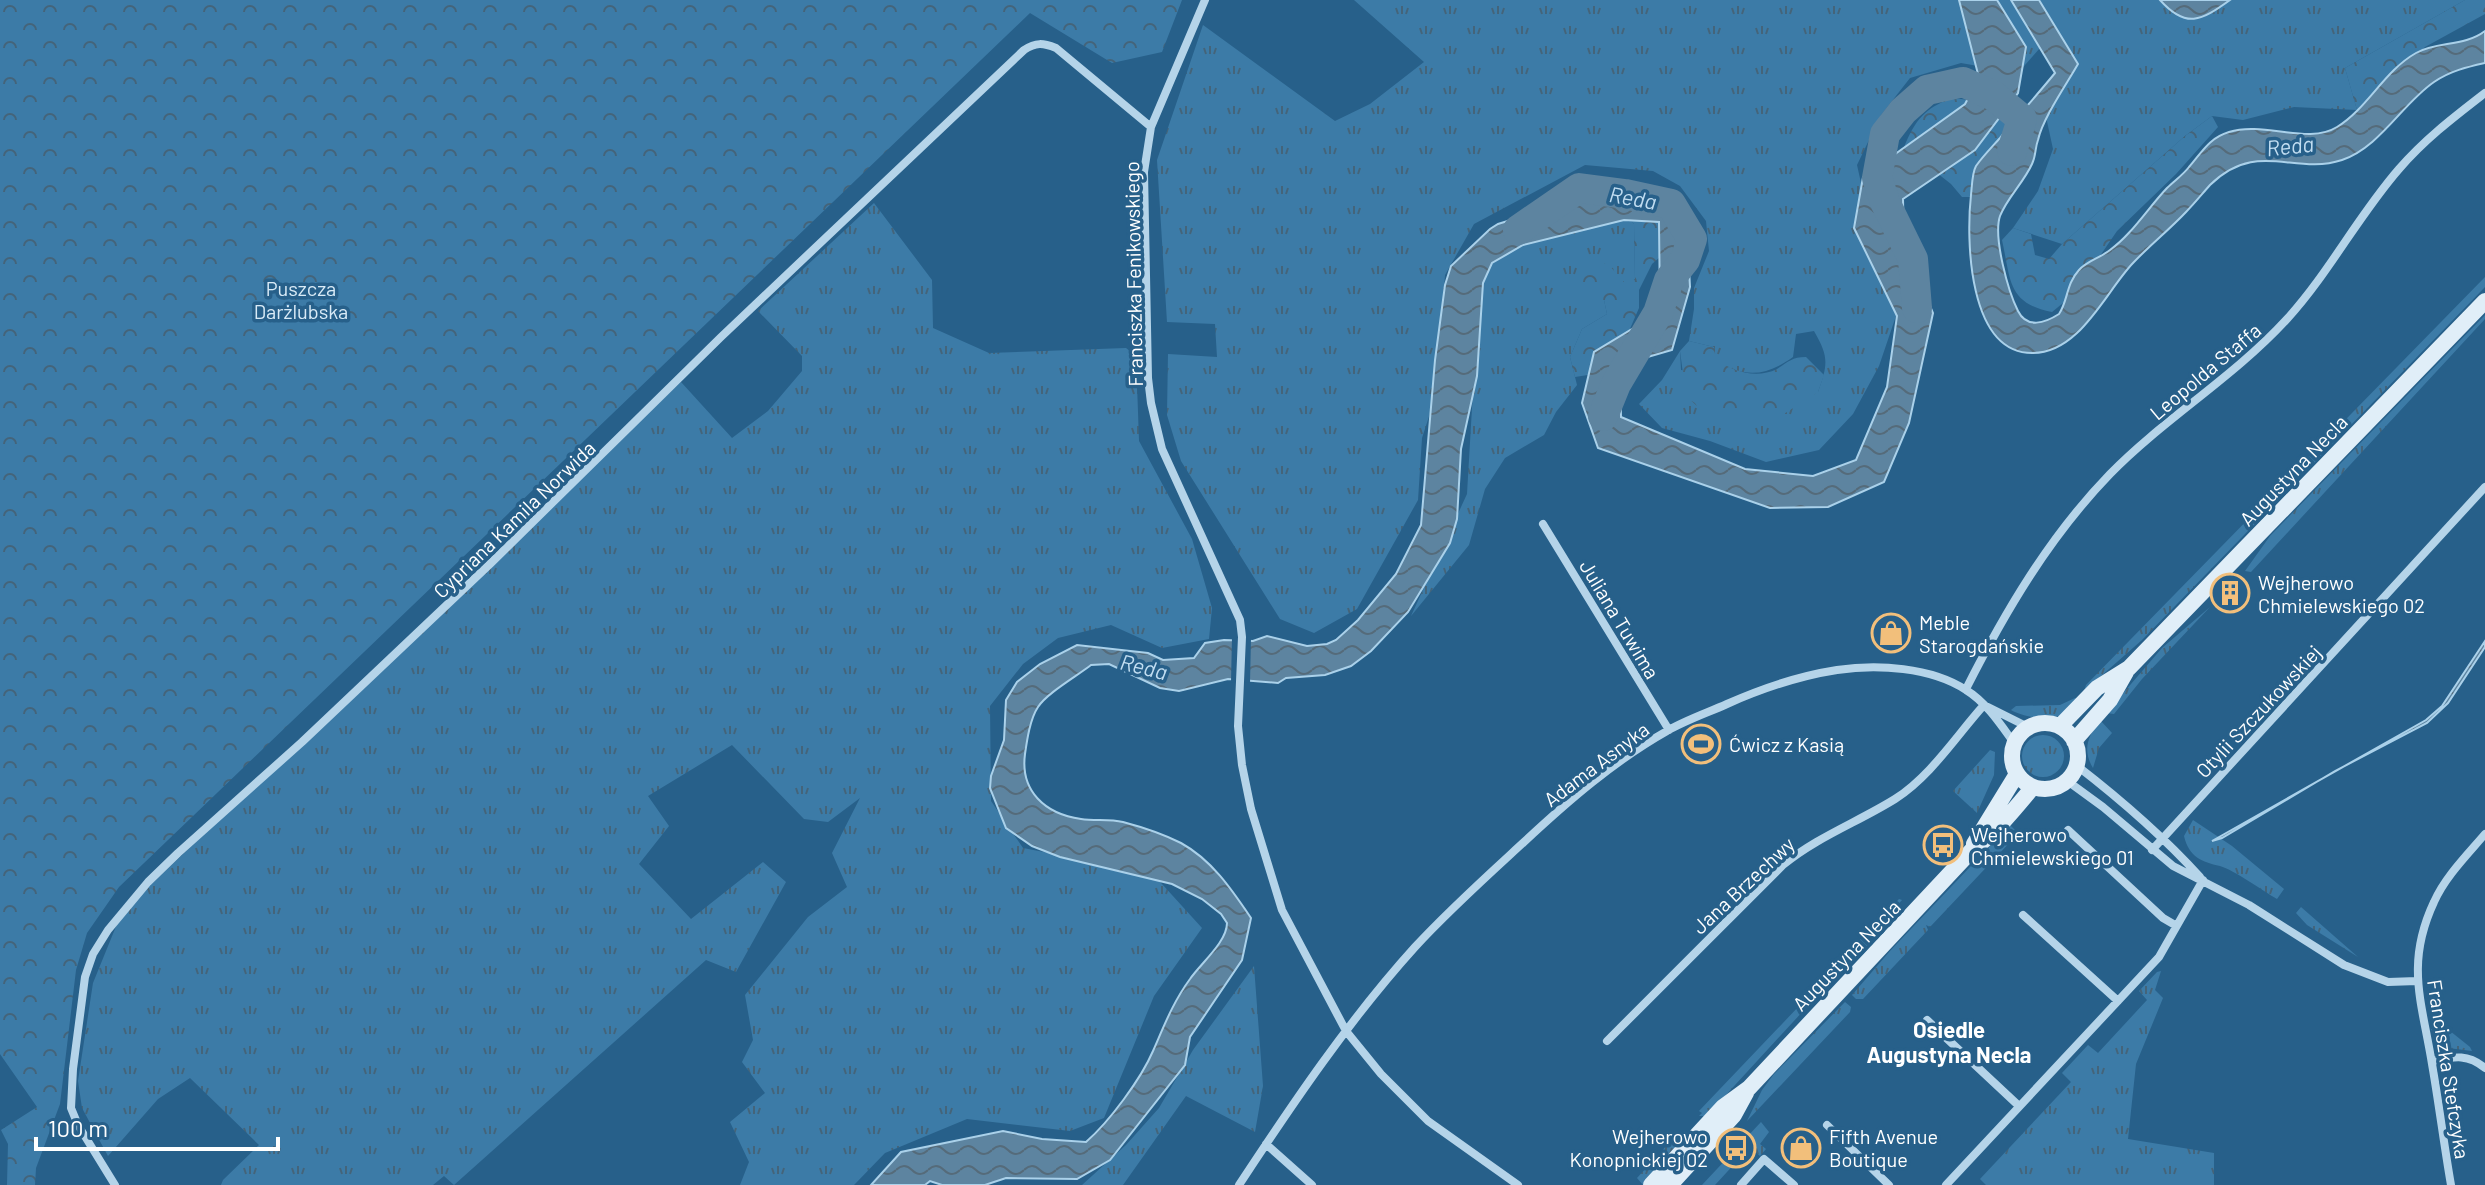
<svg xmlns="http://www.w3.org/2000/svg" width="2485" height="1185" font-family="Barlow,sans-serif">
<defs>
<pattern id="grass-tufts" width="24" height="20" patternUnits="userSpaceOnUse" patternTransform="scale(2)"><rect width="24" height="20" fill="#3c7ba7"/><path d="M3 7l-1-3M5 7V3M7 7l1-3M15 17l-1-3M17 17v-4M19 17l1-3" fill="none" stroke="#44647a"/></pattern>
<pattern id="forest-crowns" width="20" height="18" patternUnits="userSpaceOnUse" patternTransform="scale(2)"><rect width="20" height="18" fill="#3c7ba7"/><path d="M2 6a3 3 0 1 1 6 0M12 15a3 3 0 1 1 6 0" fill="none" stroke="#44647a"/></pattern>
<pattern id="water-waves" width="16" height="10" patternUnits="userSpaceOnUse" patternTransform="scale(2)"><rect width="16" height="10" fill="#5d84a0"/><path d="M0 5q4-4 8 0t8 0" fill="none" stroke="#556b7a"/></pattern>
</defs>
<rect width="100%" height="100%" fill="#27608a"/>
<path fill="url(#grass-tufts)" d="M 1354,0 L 2022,0 L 2040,48 L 2018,73 L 1961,63 L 1910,78 L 1881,115 L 1857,165 L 1867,210 L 1898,310 L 1879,366 L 1853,414 L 1819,450 L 1766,462 L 1710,441 L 1662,428 L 1639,404 L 1662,380 L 1680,351 L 1681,370 L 1818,392 C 1828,364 1829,357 1814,331 L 1796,334 L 1793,357 C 1765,377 1744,378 1714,360 L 1714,347 L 1689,341 L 1694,309 L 1694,288 L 1709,251 L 1706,221 L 1680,186 L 1653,171 L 1585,165 L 1474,224 L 1445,275 L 1435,398 L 1422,438 L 1418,500 L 1357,609 L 1314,633 L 1280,619 L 1181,461 L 1167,415 L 1168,354 L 1217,357 L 1215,324 L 1167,322 L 1157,160 L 1203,25 L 1335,121 L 1370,104 L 1424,62 Z
M 2040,0 L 2465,0 L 2345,68 L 2357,110 L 2294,107 L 2243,120 L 2212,116 L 2185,136 L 2062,244 L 2013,228 L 2038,191 L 2053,149 L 2045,112 L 2069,67 Z
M 874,203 L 932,280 L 933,328 L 989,353 L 1126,348 L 1136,356 L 1139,441 L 1192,539 L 1212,608 L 1209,639 L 1162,648 L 1111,625 L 1058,638 L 1023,664 L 990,706 L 991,801 L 1023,848 L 1152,873 L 1202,928 L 1154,996 L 1104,1118 L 1070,1131 L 967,1119 L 885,1153 L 854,1185 L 740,1185 L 749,1162 L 730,1122 L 765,1093 L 742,1062 L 753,1040 L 745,995 L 808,917 L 847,887 L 832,853 L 860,798 L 828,822 L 804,819 L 732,745 L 648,796 L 669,826 L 639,864 L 691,919 L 763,862 L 786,882 L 736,972 L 706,960 L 454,1185 L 444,1176 L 433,1185 L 221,1185 L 223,1180 L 259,1145 L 190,1078 L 158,1099 L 108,1156 L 82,1108 L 78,1081 L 93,983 L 117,924 L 140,895 L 681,382 L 732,438 L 768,411 L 802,371 L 802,356 L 758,311 Z
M 1623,211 L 1634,224 L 1635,279 L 1604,300 L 1607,314 L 1582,329 L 1570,357 L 1577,385 L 1556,412 L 1544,435 L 1505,458 L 1485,489 L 1469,545 L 1411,616 L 1467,494 L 1479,288 L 1492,249 Z
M 2485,277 L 2485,287 L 2142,640 L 2084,691 L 2086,685 Z
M 2485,315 L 2485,319 L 2251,572 L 2245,571 L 2270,536 Z
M 2210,607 L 2142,679 L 2114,714 L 2106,713 L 2162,648 Z
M 2075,698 L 2077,699 C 2073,703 2068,711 2063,714 C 2051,722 2023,717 2011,710 L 2016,706 L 2060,705 Z
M 2100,720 L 2112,733 L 2099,748 L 2093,768 C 2082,750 2088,736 2100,720 Z
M2022 756a21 21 0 1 1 42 0a21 21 0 1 1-42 0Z
M 1990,750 L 1995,752 L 1994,775 L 1977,813 L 1953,791 Z
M 2193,820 L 2232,846 L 2284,889 L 2277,899 C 2263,891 2234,870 2220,866 C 2202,862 2189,857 2184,836 Z
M 2010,825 L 2016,831 L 2014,838 L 1930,927 L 1926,925 L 1928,930 L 1863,999 L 1856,999 L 1852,995 L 1890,951 Z
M 1899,899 L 1902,900 L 1885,919 L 1871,942 L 1834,978 L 1831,970 Z
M 2301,907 L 2358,957 L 2307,925 L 2296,913 Z
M 1254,966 L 1263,1086 L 1255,1132 L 1186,1096 L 1123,1185 L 1082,1185 L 1126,1145 L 1159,1108 L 1193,1050 Z
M 2161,971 L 2155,990 L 2163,998 L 2136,1064 L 2128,1139 L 2214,1153 L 2214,1185 L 1986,1185 L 1980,1179 L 2071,1082 L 2062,1073 L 2088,1045 L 2098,1053 L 2147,1000 L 2139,991 L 2157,972 Z
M 1822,982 L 1827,985 L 1713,1109 L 1706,1116 L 1699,1116 L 1702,1113 L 1699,1111 Z
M 1845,1002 L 1851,1007 L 1850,1012 L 1747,1121 L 1762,1090 L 1774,1074 Z
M 2445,1027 L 2470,1047 L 2472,1051 L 2440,1047 L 2431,1029 Z
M 1761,1122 L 1769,1132 L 1760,1144 L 1766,1149 L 1760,1156 L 1750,1147 L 1715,1185 L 1702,1185 Z
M 1679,1132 L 1684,1132 L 1682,1143 L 1643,1185 L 1637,1178 Z"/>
<path fill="url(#forest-crowns)" d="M 0,0 L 1182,0 L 1162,52 L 1112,63 L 1030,13 L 119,887 L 87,933 L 76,970 L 60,1104 L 36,1168 L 35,1185 L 7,1185 L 8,1144 L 1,1130 L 37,1107 L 0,1054 Z
M 2465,0 L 2485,0 L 2485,14 L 2425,47 L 2357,110 L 2345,68 Z
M 1952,98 C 1991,102 1998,104 2020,139 L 1988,197 L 1962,197 L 1951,184 L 1904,147 C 1916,119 1924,109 1952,98 Z
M 2212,116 L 2218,127 L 2176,174 L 2117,231 L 2074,294 L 2052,312 C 2007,303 2011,280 2002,240 L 2013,228 L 2031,234 L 2035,255 L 2049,259 L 2062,244 L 2185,136 Z
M 1623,211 L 1654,214 L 1669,230 L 1667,251 L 1652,264 L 1639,290 L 1639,308 L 1626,338 L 1594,374 L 1575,377 L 1570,357 L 1582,329 L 1607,314 L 1604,300 L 1578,294 L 1586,270 L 1607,263 L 1625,283 L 1635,279 L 1634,224 Z
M 1689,341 L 1714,347 L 1716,359 C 1733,372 1757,379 1777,369 C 1788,362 1792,357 1806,357 L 1824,375 L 1818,392 L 1776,419 L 1708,416 L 1686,396 L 1680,351 Z"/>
<path fill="url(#water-waves)" stroke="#aad1ea" stroke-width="2" d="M 1959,0 L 1997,0 L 2026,47 L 2018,93 L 1975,150 L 1903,199 L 1904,243 L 1933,313 L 1909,423 L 1884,482 L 1828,507 L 1770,508 L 1598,448 L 1582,403 L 1594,352 L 1660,312 L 1659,222 L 1624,220 L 1523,245 L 1492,263 L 1483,283 L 1477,376 L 1461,449 L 1457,519 L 1450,543 L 1408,612 L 1371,651 L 1351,666 L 1325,675 L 1286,678 L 1278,683 L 1228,679 L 1179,691 L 1160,688 L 1109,664 L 1091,665 C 1077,676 1047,693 1038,707 C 1030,719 1027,740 1025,754 C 1020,791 1045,814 1081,819 C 1095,821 1109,819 1123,822 C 1142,827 1163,834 1181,843 C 1212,860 1232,890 1251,918 L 1242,960 L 1190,1037 L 1185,1065 L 1110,1160 L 1077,1179 L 1006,1178 L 985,1185 L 942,1185 L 930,1181 L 925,1185 L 871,1185 L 901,1152 L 1003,1131 L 1042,1139 L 1086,1142 C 1109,1122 1141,1079 1153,1051 C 1164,1026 1173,1002 1190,979 C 1201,963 1227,942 1227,923 L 1221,914 L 1202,899 L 1172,884 L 1060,857 L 1032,846 L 1006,828 L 990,788 L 991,776 L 1004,740 L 1006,700 L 1017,682 L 1040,664 L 1077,645 L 1148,653 L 1163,660 L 1194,658 L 1205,643 L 1224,640 L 1253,641 L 1267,636 L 1307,646 L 1327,644 L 1336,640 L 1358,620 L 1396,574 L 1421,525 L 1435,360 L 1445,285 L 1451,266 L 1490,229 L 1498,224 L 1572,201 L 1651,188 L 1686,214 L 1690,287 L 1672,350 L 1620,365 L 1621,417 L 1745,469 L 1813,476 L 1856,460 L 1887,387 L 1897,316 L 1854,228 L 1863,177 L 1965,104 L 1979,78 Z
M 2011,0 L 2039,0 L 2078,64 C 2066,85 2043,118 2038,140 C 2035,148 2036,156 2032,164 C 2024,182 2007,198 2000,216 C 1993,237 2008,291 2018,311 C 2027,329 2045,323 2059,314 C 2068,301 2066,284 2079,270 C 2087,261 2100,258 2110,250 C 2132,234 2148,208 2167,188 C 2174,181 2183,175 2189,167 C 2202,152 2209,138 2229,132 C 2264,121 2308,145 2337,127 C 2368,108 2384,71 2416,53 C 2437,41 2464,47 2485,31 L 2485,63 C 2467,67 2450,71 2434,82 C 2402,104 2380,147 2342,160 C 2294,176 2257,139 2210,185 C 2202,194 2194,204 2186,212 C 2169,230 2150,245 2133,263 C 2106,291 2080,353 2033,353 C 1968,354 1966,239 1971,195 C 1972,186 1972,173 1976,166 C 1983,156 1992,147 2000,138 C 2018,116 2037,95 2055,73 Z
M 2160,0 L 2230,0 C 2201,21 2186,29 2160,0 Z
M 2485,641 L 2485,647 L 2448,703 L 2427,723 L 2335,771 L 2222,838 L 2212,841 L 2426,720 L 2442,706 Z"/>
<path fill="#27608a" d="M 1232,637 L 1251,637 L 1250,683 L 1231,682 Z"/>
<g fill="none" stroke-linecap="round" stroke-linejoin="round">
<path stroke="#5d84a0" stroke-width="30" d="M 1518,230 L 1579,188 L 1625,194 L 1671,204 L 1692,239 L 1685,260 L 1669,280 L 1658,313 L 1616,384 L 1603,416
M 1917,308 L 1913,259 L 1885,202 L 1877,178 L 1885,134 L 1903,111 L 1927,90 L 1963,82 L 1994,96 L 2022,119 L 2012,151"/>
<path stroke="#b5d4e9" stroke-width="8" d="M 1205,0 L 1151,127 L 1144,172 L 1148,378 L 1151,403 L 1162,449 L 1240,620 L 1242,637 L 1238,726 L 1242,765 L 1251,809 L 1282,910 L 1346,1031 L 1381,1074 L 1428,1121 L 1518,1185
M 1543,524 L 1669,730
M 1966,689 C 2005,612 2049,537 2110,474 C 2165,418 2234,377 2287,319 C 2329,273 2358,216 2399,169 C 2425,139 2454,117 2485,93
M 1988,707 L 2028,727
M 2076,765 C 2120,799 2163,836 2200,877
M 2066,780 L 2103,807 L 2173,866 L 2249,905 L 2344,965 L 2388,982 L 2417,981
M 2068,830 L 2163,918 L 2175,925
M 2152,850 L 2485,487
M 2023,915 L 2118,1001
M 1927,1020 L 2019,1106
M 1607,1041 L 1783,865 C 1817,837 1858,822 1895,799 C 1931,776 1956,736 1984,705
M 2432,1061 C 2453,1057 2467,1053 2485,1068
M 1827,1125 L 1889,1185
M 1266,1144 L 1312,1185
M 115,1185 L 78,1125 L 71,1108 L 73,1069 L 85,977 L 93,954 L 108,930 L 148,882 L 178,853 L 302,742 L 491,563 L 721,337 L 1024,50 C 1036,42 1043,43 1056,48 L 1151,127
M 1239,1185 C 1293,1103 1349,1020 1415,947 C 1449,910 1487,876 1524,842 C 1568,801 1614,761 1667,731 C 1686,720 1707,713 1727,704 C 1763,688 1798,676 1837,670 C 1877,664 1931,667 1966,690 C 1986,702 2001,725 2014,743
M 1741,1185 L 1764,1159 L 1794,1185
M 1946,1185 L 2159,957 L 2203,880
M 2451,1185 C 2444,1145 2439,1104 2432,1064 C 2422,1002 2405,964 2434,902 C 2445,877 2467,855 2485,834"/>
<path stroke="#e0eef8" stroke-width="16" d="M2012 756a33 33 0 1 1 66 0a33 33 0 1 1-66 0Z
M 2060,726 L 2097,688 L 2129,668 L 2485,301
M 2074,741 L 2110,700 L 2126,672
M 1974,844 L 2017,774
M 1651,1185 L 1723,1107 L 1749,1088 L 1972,850 C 1996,832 2014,810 2033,787
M 1670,1185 L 1734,1115 L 1746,1093"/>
</g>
<defs>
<g id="building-ring" transform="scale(2)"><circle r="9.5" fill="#27608a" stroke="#f2bf7b" stroke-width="1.5"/><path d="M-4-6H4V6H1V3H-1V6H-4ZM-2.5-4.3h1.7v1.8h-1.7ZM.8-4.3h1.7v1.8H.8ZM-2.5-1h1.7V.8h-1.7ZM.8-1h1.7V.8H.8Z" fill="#f2bf7b"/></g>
<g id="shop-ring" transform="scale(2)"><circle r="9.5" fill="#27608a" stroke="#f2bf7b" stroke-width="1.5"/><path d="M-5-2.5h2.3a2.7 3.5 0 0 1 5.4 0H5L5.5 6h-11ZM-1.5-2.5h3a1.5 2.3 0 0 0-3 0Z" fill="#f2bf7b"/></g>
<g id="stadium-ring" transform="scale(2)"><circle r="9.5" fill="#27608a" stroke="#f2bf7b" stroke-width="1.5"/><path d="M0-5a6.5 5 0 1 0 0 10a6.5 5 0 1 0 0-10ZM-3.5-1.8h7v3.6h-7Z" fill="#f2bf7b"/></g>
<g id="bus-ring" transform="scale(2)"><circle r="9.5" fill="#27608a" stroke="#f2bf7b" stroke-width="1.5"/><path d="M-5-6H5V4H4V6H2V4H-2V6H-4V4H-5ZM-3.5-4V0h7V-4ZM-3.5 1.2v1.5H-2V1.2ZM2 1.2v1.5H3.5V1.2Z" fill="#f2bf7b"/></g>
</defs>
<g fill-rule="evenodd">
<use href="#building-ring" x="2230" y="593"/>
<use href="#shop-ring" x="1891" y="633"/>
<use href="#stadium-ring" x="1701" y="744"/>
<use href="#bus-ring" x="1943" y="845"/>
<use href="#bus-ring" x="1736" y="1148"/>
<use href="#shop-ring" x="1801" y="1148"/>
</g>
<g text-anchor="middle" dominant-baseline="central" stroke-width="7" stroke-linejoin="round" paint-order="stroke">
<g font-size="20" fill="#fff" stroke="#27608a">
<text transform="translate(1133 274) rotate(-91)">Franciszka Fenikowskiego</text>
<text transform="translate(2205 371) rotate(-40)">Leopolda Staffa</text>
<text transform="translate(2293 470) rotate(-46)">Augustyna Necla</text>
<text transform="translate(514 519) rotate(-44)">Cypriana Kamila Norwida</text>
<text transform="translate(1620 619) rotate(59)">Juliana Tuwima</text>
<text transform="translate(2258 711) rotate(-47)">Otylii Szczukowskiej</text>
<text transform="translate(1596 764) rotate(-37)">Adama Asnyka</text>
<text transform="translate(1743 885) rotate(-43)">Jana Brzechwy</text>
<text transform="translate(1846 955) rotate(-46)">Augustyna Necla</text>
<text transform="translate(2449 1069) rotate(81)">Franciszka Stefczyka</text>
</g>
<g font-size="20" fill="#d9ebf7" stroke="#27608a">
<text x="301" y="288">Puszcza<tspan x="301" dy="23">Darżlubska</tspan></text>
</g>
<g font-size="20" fill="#fff" stroke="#27608a" text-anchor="start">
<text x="2258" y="582">Wejherowo<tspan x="2258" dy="23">Chmielewskiego 02</tspan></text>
<text x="1919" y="622">Meble<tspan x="1919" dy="23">Starogdańskie</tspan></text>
<text x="1729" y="744">Ćwicz z Kasią</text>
<text x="1971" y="834">Wejherowo<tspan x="1971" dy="23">Chmielewskiego 01</tspan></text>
<text x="1708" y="1136" text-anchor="end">Wejherowo<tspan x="1708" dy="23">Konopnickiej 02</tspan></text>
<text x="1829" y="1136">Fifth Avenue<tspan x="1829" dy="23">Boutique</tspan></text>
</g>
<g font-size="22" font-style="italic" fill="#c1ddf1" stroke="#27608a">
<text transform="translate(2290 145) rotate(-6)">Reda</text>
<text transform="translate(1633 197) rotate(10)">Reda</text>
<text transform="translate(1144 666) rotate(14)">Reda</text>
</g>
<g font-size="22" font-weight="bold" fill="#fff" stroke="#27608a">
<text x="1949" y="1029">Osiedle<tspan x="1949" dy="25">Augustyna Necla</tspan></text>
</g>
</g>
<path d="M36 1137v12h242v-12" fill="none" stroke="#ffffff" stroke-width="4"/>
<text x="48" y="1137" font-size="24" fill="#ffffff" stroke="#27608a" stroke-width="6" paint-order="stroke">100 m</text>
</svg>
